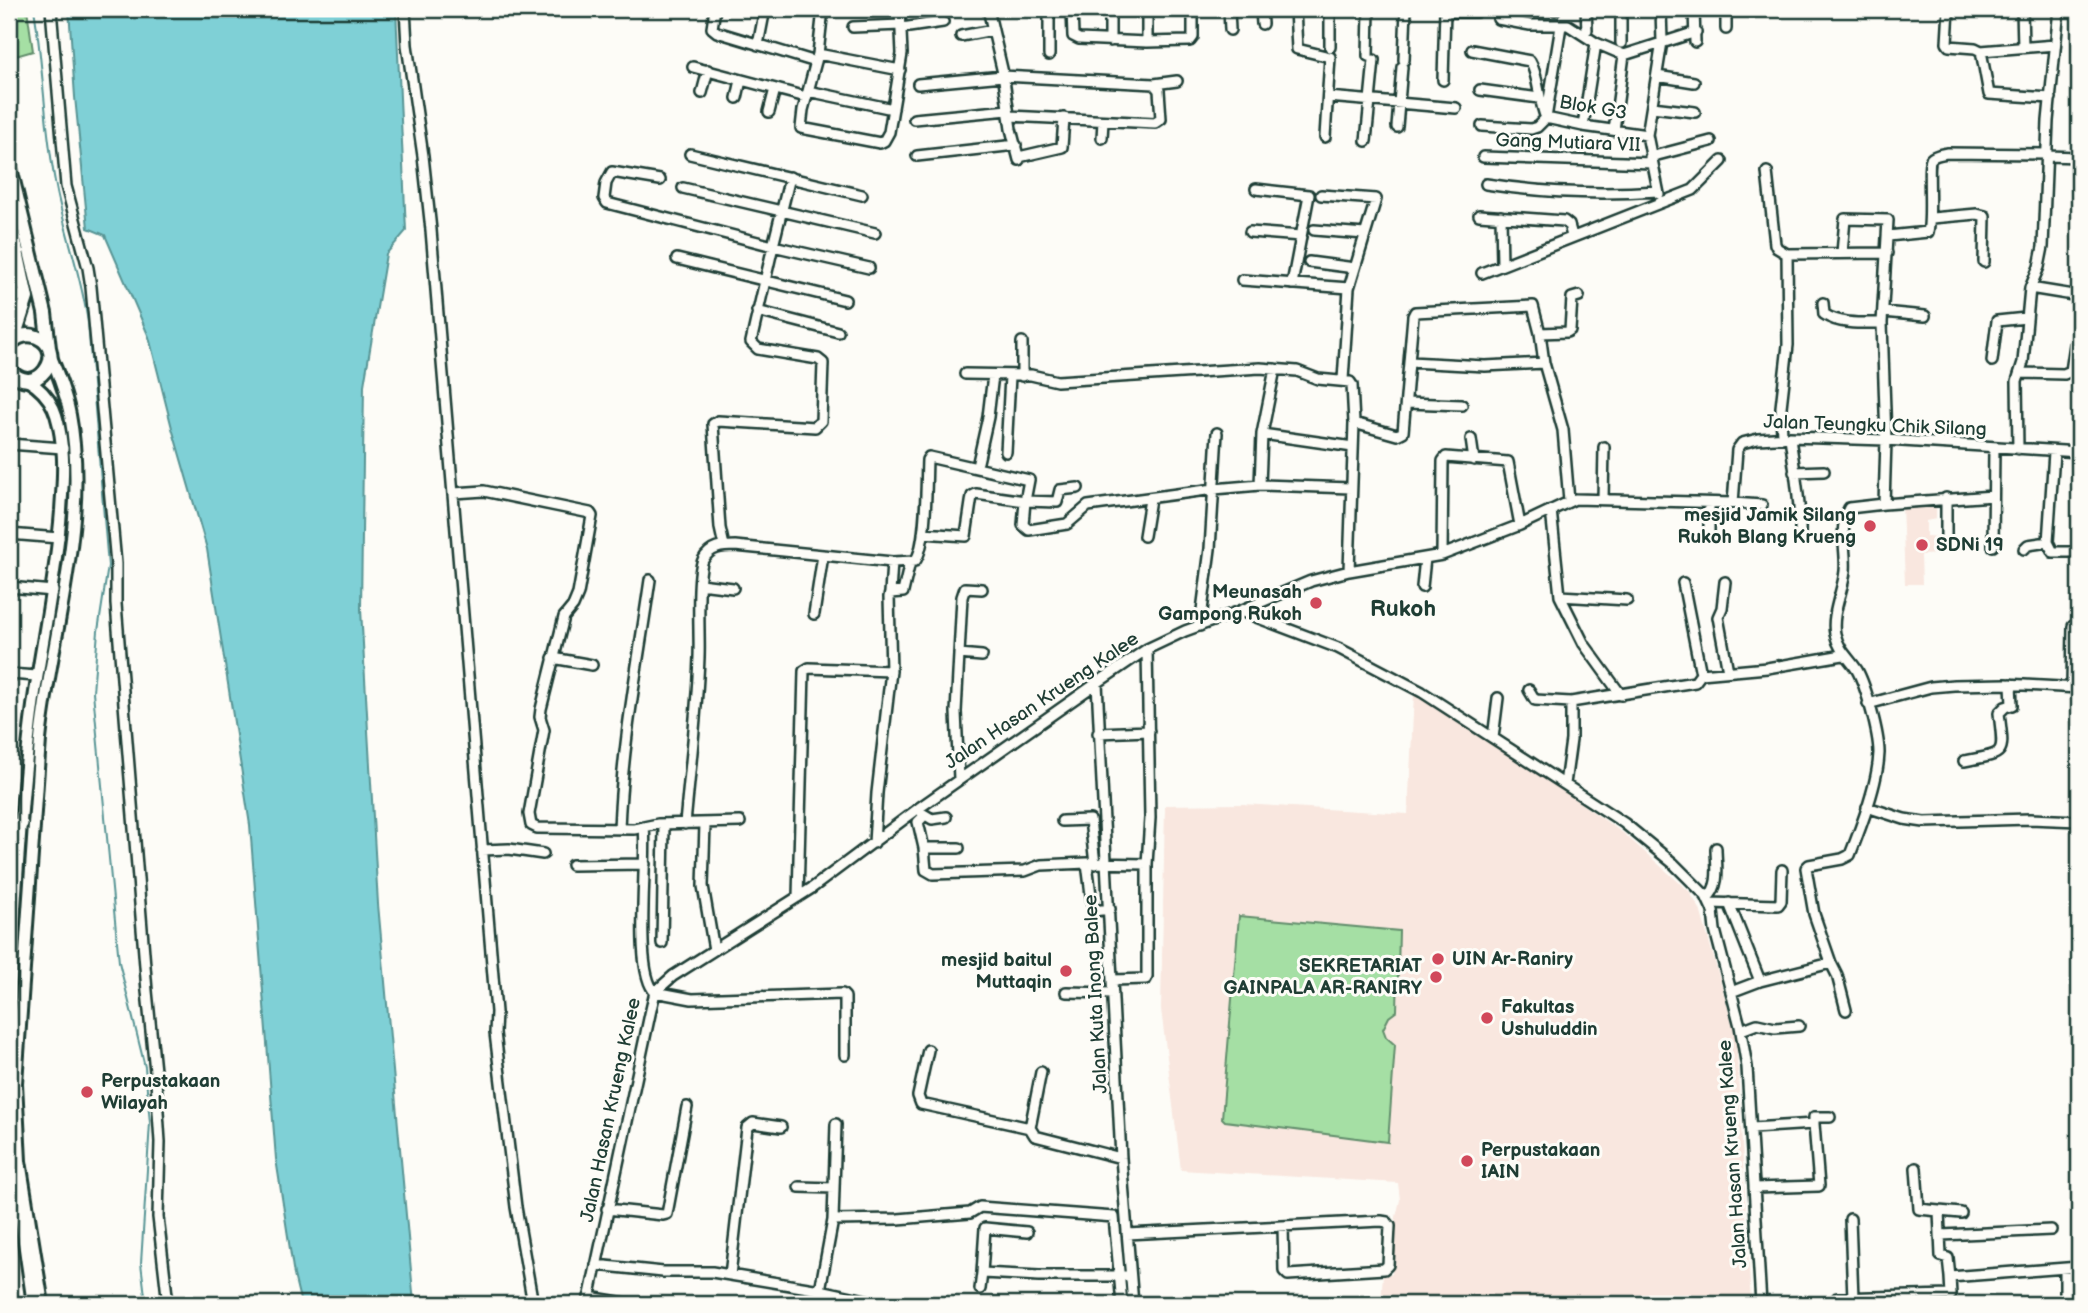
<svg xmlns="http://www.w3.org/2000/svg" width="2088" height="1313" font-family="'Balsamiq Sans',sans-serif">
<rect width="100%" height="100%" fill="#fdfcf7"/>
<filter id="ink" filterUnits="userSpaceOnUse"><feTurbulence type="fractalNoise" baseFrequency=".0143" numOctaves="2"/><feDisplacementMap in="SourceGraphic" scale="14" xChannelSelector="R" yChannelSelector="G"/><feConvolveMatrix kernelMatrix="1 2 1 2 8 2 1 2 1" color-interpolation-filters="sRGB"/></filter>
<g filter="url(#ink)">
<path fill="#f9e7df" d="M 1936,500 L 1936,519 L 1926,521 L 1926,536 L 1940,537 L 1940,554 L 1921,555 L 1922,584 L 1905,584 L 1902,504 Z
M 1414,694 L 1543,777 L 1623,833 L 1689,891 L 1700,909 L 1736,1037 L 1751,1304 L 1381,1304 L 1383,1274 L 1392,1274 L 1396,1217 L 1400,1200 L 1398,1183 L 1181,1170 L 1161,1009 L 1165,805 L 1242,804 L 1408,814 Z"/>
<path fill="#a5dfa4" stroke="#628e6c" stroke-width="2" d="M 9,9 L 27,9 L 33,51 L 9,58 Z
M 1239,916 L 1399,931 L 1397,1011 L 1389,1017 L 1383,1029 L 1386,1037 L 1395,1045 L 1388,1142 L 1225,1121 L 1222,1118 Z"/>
<path fill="#7fd0d6" stroke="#599595" stroke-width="2" d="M 69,9 L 396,9 L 406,231 L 386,254 L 364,385 L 361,609 L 378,904 L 414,1304 L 301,1304 L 294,1275 L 276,1159 L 250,825 L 207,549 L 172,428 L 149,337 L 105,235 L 88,228 L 75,97 Z"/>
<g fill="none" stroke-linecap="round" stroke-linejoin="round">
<path stroke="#599595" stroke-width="2" d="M 34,9 C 44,69 44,131 57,192 C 66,236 82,278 88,323 L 108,566 L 98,631 L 93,692 L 119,962 L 145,1067 L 150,1123 L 141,1263 L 146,1304"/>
<g stroke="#1f3d34" stroke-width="14">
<path id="minor" d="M 51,9 L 66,186 L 88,268 L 91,287 L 116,564 L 116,604 L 147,991 L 156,1081 L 160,1142 L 158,1217 L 168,1304
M 405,9 L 407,45 L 423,156 L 431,230 L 496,1012 L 495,1033 L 516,1207 L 533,1304
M 715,9 L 712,28 L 717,32 L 816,62
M 823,9 L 818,54 L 803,110 L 801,128 L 880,143 L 884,141 L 889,132 L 902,54 L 900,9
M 988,9 L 1003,73 L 1011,129 L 1019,160
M 1072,9 L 1073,36 L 1079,39 L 1147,42 L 1190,41 L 1193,37 L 1193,9
M 1229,9 L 1230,30
M 1261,9 L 1262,24
M 1295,9 L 1297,49 L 1330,57 L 1325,137
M 1330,9 L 1330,47
M 1554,9 L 1555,10
M 1586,9 L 1587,30
M 1621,9 L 1621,43
M 1694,9 L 1695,42
M 1726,9 L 1726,29
M 1949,9 L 1947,43 L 1949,46 L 1975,48 L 1981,51 L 1989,94 L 2051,98
M 2022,9 L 2023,47
M 1445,12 L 1476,12
M 1498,19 L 1530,25 L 1568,25 L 1596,43 L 1624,55 L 1696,32
M 853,27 L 901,25
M 902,28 L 943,22
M 961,36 L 993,30
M 1110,41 L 1110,9
M 1147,42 L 1147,9
M 758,45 L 765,9
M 1472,50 L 1530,61 C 1539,76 1538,100 1546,118
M 1981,51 L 2055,45
M 818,54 L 900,70
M 1049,55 L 1049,9
M 1368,56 L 1369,9
M 1404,60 L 1406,9
M 693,67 L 806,97
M 1657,76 L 1694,82
M 1443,80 L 1445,9
M 918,84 L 1003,76 L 1154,84 L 1159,90 L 1161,119 L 1155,123 L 1009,116
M 1154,84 L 1177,81
M 1480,90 L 1539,98
M 808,91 L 893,109
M 702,93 L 708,70
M 1328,97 L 1456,108
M 737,98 L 741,80
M 1652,107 L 1695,112
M 769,112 L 775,89
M 1546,118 L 1583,126 L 1647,135 L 1659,194
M 1546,118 L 1561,26
M 914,119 L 1008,110
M 1482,126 L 1531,129 L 1537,127 L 1546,118
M 1583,126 L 1596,43
M 1397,127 L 1402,67
M 1614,130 L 1624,55
M 1647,135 L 1662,42 L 1661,9
M 1102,138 L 1103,121
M 1366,141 L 1374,60
M 690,154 L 862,195
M 917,156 L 1016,145
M 2047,156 L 2079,157
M 1019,157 L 1062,147 L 1064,118
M 1483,157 L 1652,163
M 1650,157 L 1711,141
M 1767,172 L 1775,244 L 1777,248 L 1787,254 L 1887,253
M 660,180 L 612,172 L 606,183 L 604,198 L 607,203 L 773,246 L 790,177
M 1486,184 C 1544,193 1600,195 1658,191
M 683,188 L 875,233
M 1256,189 L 1309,195 L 1292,284
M 1321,195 L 1376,199 L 1349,288 L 1343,380
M 1479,215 L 1564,221 L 1569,225 L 1572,236
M 1501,216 L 1502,264
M 1932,218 L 1977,214 L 1985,216 L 1984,262
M 1314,230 L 1365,234
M 1250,232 L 1301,236
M 1888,236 L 1928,232 C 1932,218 1927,163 1931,159 C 1934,155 1942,154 1947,153 L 2047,154
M 1842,253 L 1845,219 L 1888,220 L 1882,323 L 1886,440 L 1884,504 L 1993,496
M 677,259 L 845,300
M 1309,262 L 1355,268
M 1482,273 L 1693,190 L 1722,161
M 1242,280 L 1349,288
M 2030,288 L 2079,296
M 9,300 L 27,293
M 1823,303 L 1824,314 C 1839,325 1865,323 1882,323
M 757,311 L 838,332
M 1883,312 L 1925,316
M 1540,333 L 1544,363
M 1992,361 L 1997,321 L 2026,318
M 1410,362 L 1485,366 L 1544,363 L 1563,430 L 1569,501
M 1275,369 L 1262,434 L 1353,447
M 2020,373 L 2064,374 L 2071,371 L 2078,324
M 965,374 L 1031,375 L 1057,381 L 1260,368 L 1297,371 L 1318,379 L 1350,382 L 1352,385 L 1354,423 L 1349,571
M 1022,376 L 1022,342
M 1407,403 L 1462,405
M 1354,423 L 1397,435 L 1403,432 L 1413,316 L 1415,312 L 1533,306 L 1540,333 L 1567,332 L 1570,330 L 1572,298 L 1579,296
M 1790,437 C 1794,469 1801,502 1800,534
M 1782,438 L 1781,407 L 1788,345 L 1787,254
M 1471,439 L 1474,460
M 9,444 L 63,448
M 2018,449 L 2017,381 L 2023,362 L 2030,288 L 2039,267 L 2043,247 L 2048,121 L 2059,9
M 1006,452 L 1010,376
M 978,462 L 988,417 L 993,375
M 1794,472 L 1824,471
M 1260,485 L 1262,434
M 454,493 L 484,491 L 590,513 L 592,516 L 578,594 L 573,606 L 564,617 L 541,709 L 540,717 L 544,730 L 529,814 L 531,825 L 537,828 L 634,829 L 658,824 L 740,822
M 1946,498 L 1946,540
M 1603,499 L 1604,447
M 1709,503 L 1709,535
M 1733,503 L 1762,505
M 1551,510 L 1560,596 L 1584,644 L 1621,695
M 923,533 L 966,536 L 972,496 L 976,494 L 1025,501 L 1023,525 L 1029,530 L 1067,524 L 1088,506 L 1214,489 L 1260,485 L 1351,488
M 9,534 L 59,538
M 1144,536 L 1150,499
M 2048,542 L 2053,552 L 2078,552
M 724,546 L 720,528 L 713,424 L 718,421 L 815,427 L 821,421 L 823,363 L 818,359 L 758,349 L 751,342 L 773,246 L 869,268
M 1993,546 L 1994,447
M 2024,549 L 2028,545 L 2048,542 L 2054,452
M 1442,555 L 1443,461 L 1446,457 L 1508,462 L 1520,525
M 1725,582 L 1722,608 L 1718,617 L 1728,671
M 1683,583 L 1701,674
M 700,584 L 733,588
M 9,587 L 53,591
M 1422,587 L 1425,558
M 890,593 L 892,562
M 1560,596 L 1627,600
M 1240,611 L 1338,648 L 1422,692 L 1624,823 L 1673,863 L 1706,896 L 1713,911 L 1715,930 L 1740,1026 L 1747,1067 L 1761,1304
M 814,614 L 823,555
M 1200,626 L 1210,549 L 1217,433
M 959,654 L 982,656
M 553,658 L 592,665
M 9,674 L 37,676
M 1097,683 L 1121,1158 L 1133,1304
M 2072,686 L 2073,626
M 1529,690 L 1535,700 L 1571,702 L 1695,682 L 1701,674 L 1767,668 L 1843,655
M 1868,704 L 1931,687 L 1954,685 L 2006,684 L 2079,688
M 1098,733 L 1149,731
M 1493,738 L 1498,698
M 1964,761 C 2007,753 2004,756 1999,713 L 2005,707 L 2012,705 L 2011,684
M 959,779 L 956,712 L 962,597 L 965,588 L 982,589
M 1565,784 L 1571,740 L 1571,702
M 1867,807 L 1904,819 L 1924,822 L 2030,819 L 2079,821
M 922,813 L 932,819 L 946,817
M 924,816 L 918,822 L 924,848 L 926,870 L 933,874 L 1025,871 L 1041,865 L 1087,863 L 1093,911 L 1110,909
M 1062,821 L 1090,820 L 1095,864
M 9,823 L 23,824
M 685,824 C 690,768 697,713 699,657 C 700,637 696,576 703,560 C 710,547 722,546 735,546 L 892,562 L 915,561 C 927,547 926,481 927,460 L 929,457 L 1029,480 L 1025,501 L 1057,502 L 1060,490 L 1078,488
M 705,824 L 703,886 L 714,950
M 644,827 C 648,862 633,971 655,992 L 692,999 L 842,994 L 845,997 L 845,1055
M 619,829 C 622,746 638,663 650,580
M 874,843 L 877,793 L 891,671 L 889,597 L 890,593 L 903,592 L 910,562
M 924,848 L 959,848
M 482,850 L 509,849 L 543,854
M 1087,863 L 1147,864 L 1150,818 L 1147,649
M 572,865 L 645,864
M 798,897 L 804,671 L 809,668 L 891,671
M 1707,898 C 1721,886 1716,865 1716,848
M 1710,903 L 1778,905 L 1781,901 L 1782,870
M 1729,903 L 1760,981
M 662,943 L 664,825
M 1831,963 L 1837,975 L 1846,1010
M 1113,980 L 1146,979 L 1147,977 L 1147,864
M 1066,992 L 1113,993
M 1731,992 L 1760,981 L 1831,963 L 1814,914 L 1806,868 L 1809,865 L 1842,859 L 1850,855 C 1861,827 1878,783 1879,753 C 1879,734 1866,686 1857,670 C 1848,656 1840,653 1835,634 C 1831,614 1843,591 1845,571 C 1847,549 1838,528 1849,508 L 1884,504
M 1741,1030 L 1757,1024 L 1775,1028 L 1799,1026
M 928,1050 L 918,1096 L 921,1104 L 1030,1128
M 1041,1072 L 1030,1128 L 1035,1136 L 1121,1158
M 1752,1128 L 1814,1124 L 1814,1117 L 1830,1117
M 1916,1168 L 1919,1209 L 1939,1211 L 1941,1256 L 1948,1258 L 1950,1277
M 799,1187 L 834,1188
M 1754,1188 L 1819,1186 L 1814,1124
M 607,1209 L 663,1215 L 667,1214 L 687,1107
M 1939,1211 L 1961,1213
M 1850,1219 L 1853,1298
M 833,1220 L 898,1219 L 970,1213 L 980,1207 L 1114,1217 L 1122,1304
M 1127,1234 L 1381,1221 L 1387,1222 L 1390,1226 L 1388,1265 L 1384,1269 L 1288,1275 L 1284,1271 L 1283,1226
M 1941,1235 L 2051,1230
M 596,1265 L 663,1272 L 712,1272 L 820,1290 L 833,1220 L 836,1124
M 982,1273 L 985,1228 L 1027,1232
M 730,1275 L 747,1128 L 753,1123 L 781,1127
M 980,1289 L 982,1273 L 1039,1276 L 1125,1276
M 820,1290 L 875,1302
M 589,1297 L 631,1304
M 1871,1297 L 1951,1295 L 1950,1277 L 2079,1267
M 588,1304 L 650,1014 L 655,992 L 673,976 L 812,888 L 919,808 L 1097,683 L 1147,649 L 1185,631 L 1240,611 L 1311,581 L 1349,571 L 1442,555 L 1520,525 L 1575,499 L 1733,503 L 1737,450 L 1742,443 L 1758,439 L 1790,437 L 1886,440 L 2079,452
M 1833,1304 L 1837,1298 L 1871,1297 L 1872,1304
M 2065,1304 L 2065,1269"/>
</g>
<g stroke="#1f3d34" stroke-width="16">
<path id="major" d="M 9,998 C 16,901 20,803 33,706 C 42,641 56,577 61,511 C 62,490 65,468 62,447 C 59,417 54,396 27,380
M 9,1138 L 33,1304
M 43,1304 L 20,1161 L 16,1083 L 40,740 C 51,635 90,521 70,415 C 66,394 58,374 50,354"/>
</g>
<g stroke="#1f3d34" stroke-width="18">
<path id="highway" d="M 9,164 L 45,313 L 49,348
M 9,214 L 27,298 L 13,341
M 9,369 C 35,402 70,351 37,337 C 27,333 18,336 11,343"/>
</g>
<use href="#minor" stroke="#fdfcf7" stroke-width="9"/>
<use href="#major" stroke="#fdfcf7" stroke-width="10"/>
<use href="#highway" stroke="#fdfcf7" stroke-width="12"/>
</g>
</g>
<g fill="#d1495b" stroke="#fdfcf7" stroke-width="2.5">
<circle cx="1870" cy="526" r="7"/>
<circle cx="1922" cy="545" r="7"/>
<circle cx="1316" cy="603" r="7"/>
<circle cx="1438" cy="959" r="7"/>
<circle cx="1066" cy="971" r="7"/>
<circle cx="1436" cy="977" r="7"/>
<circle cx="1487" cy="1018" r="7"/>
<circle cx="87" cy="1092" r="7"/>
<circle cx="1467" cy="1161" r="7"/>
</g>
<g text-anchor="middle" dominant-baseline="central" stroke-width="6" stroke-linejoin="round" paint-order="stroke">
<g font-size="19" fill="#1f3d34" stroke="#fdfcf7">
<text transform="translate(1593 108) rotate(10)">Blok G3</text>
<text transform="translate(1568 143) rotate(2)">Gang Mutiara VII</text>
<text transform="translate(1875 426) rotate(2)">Jalan Teungku Chik Silang</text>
<text transform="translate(1042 701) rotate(-34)">Jalan Hasan Krueng Kalee</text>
<text transform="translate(1096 994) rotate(-93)">Jalan Kuta Inong Balee</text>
<text transform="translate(611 1110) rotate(-78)">Jalan Hasan Krueng Kalee</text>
<text transform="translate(1733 1154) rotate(-94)">Jalan Hasan Krueng Kalee</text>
</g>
<g font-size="19" font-weight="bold" fill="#1f3d34" stroke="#fdfcf7" text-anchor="start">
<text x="1856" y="515" text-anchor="end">mesjid Jamik Silang<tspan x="1856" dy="22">Rukoh Blang Krueng</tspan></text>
<text x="1936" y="545">SDNi 19</text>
<text x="1302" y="592" text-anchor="end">Meunasah<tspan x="1302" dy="22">Gampong Rukoh</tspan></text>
<text x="1452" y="959">UIN Ar-Raniry</text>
<text x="1052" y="960" text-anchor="end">mesjid baitul<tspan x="1052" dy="22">Muttaqin</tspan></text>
<text x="1422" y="966" text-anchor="end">SEKRETARIAT<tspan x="1422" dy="22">GAINPALA AR-RANIRY</tspan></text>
<text x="1501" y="1007">Fakultas<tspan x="1501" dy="22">Ushuluddin</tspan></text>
<text x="101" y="1081">Perpustakaan<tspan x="101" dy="22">Wilayah</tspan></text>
<text x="1481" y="1150">Perpustakaan<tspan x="1481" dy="22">IAIN</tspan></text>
</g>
<g font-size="23" font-weight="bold" fill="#1f3d34" stroke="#fdfcf7">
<text x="1403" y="609">Rukoh</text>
</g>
</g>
<rect width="2088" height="1313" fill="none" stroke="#fdfcf7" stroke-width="35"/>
<rect x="18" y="18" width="2053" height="1278" fill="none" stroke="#1f3d34" stroke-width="2.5" filter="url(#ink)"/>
</svg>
